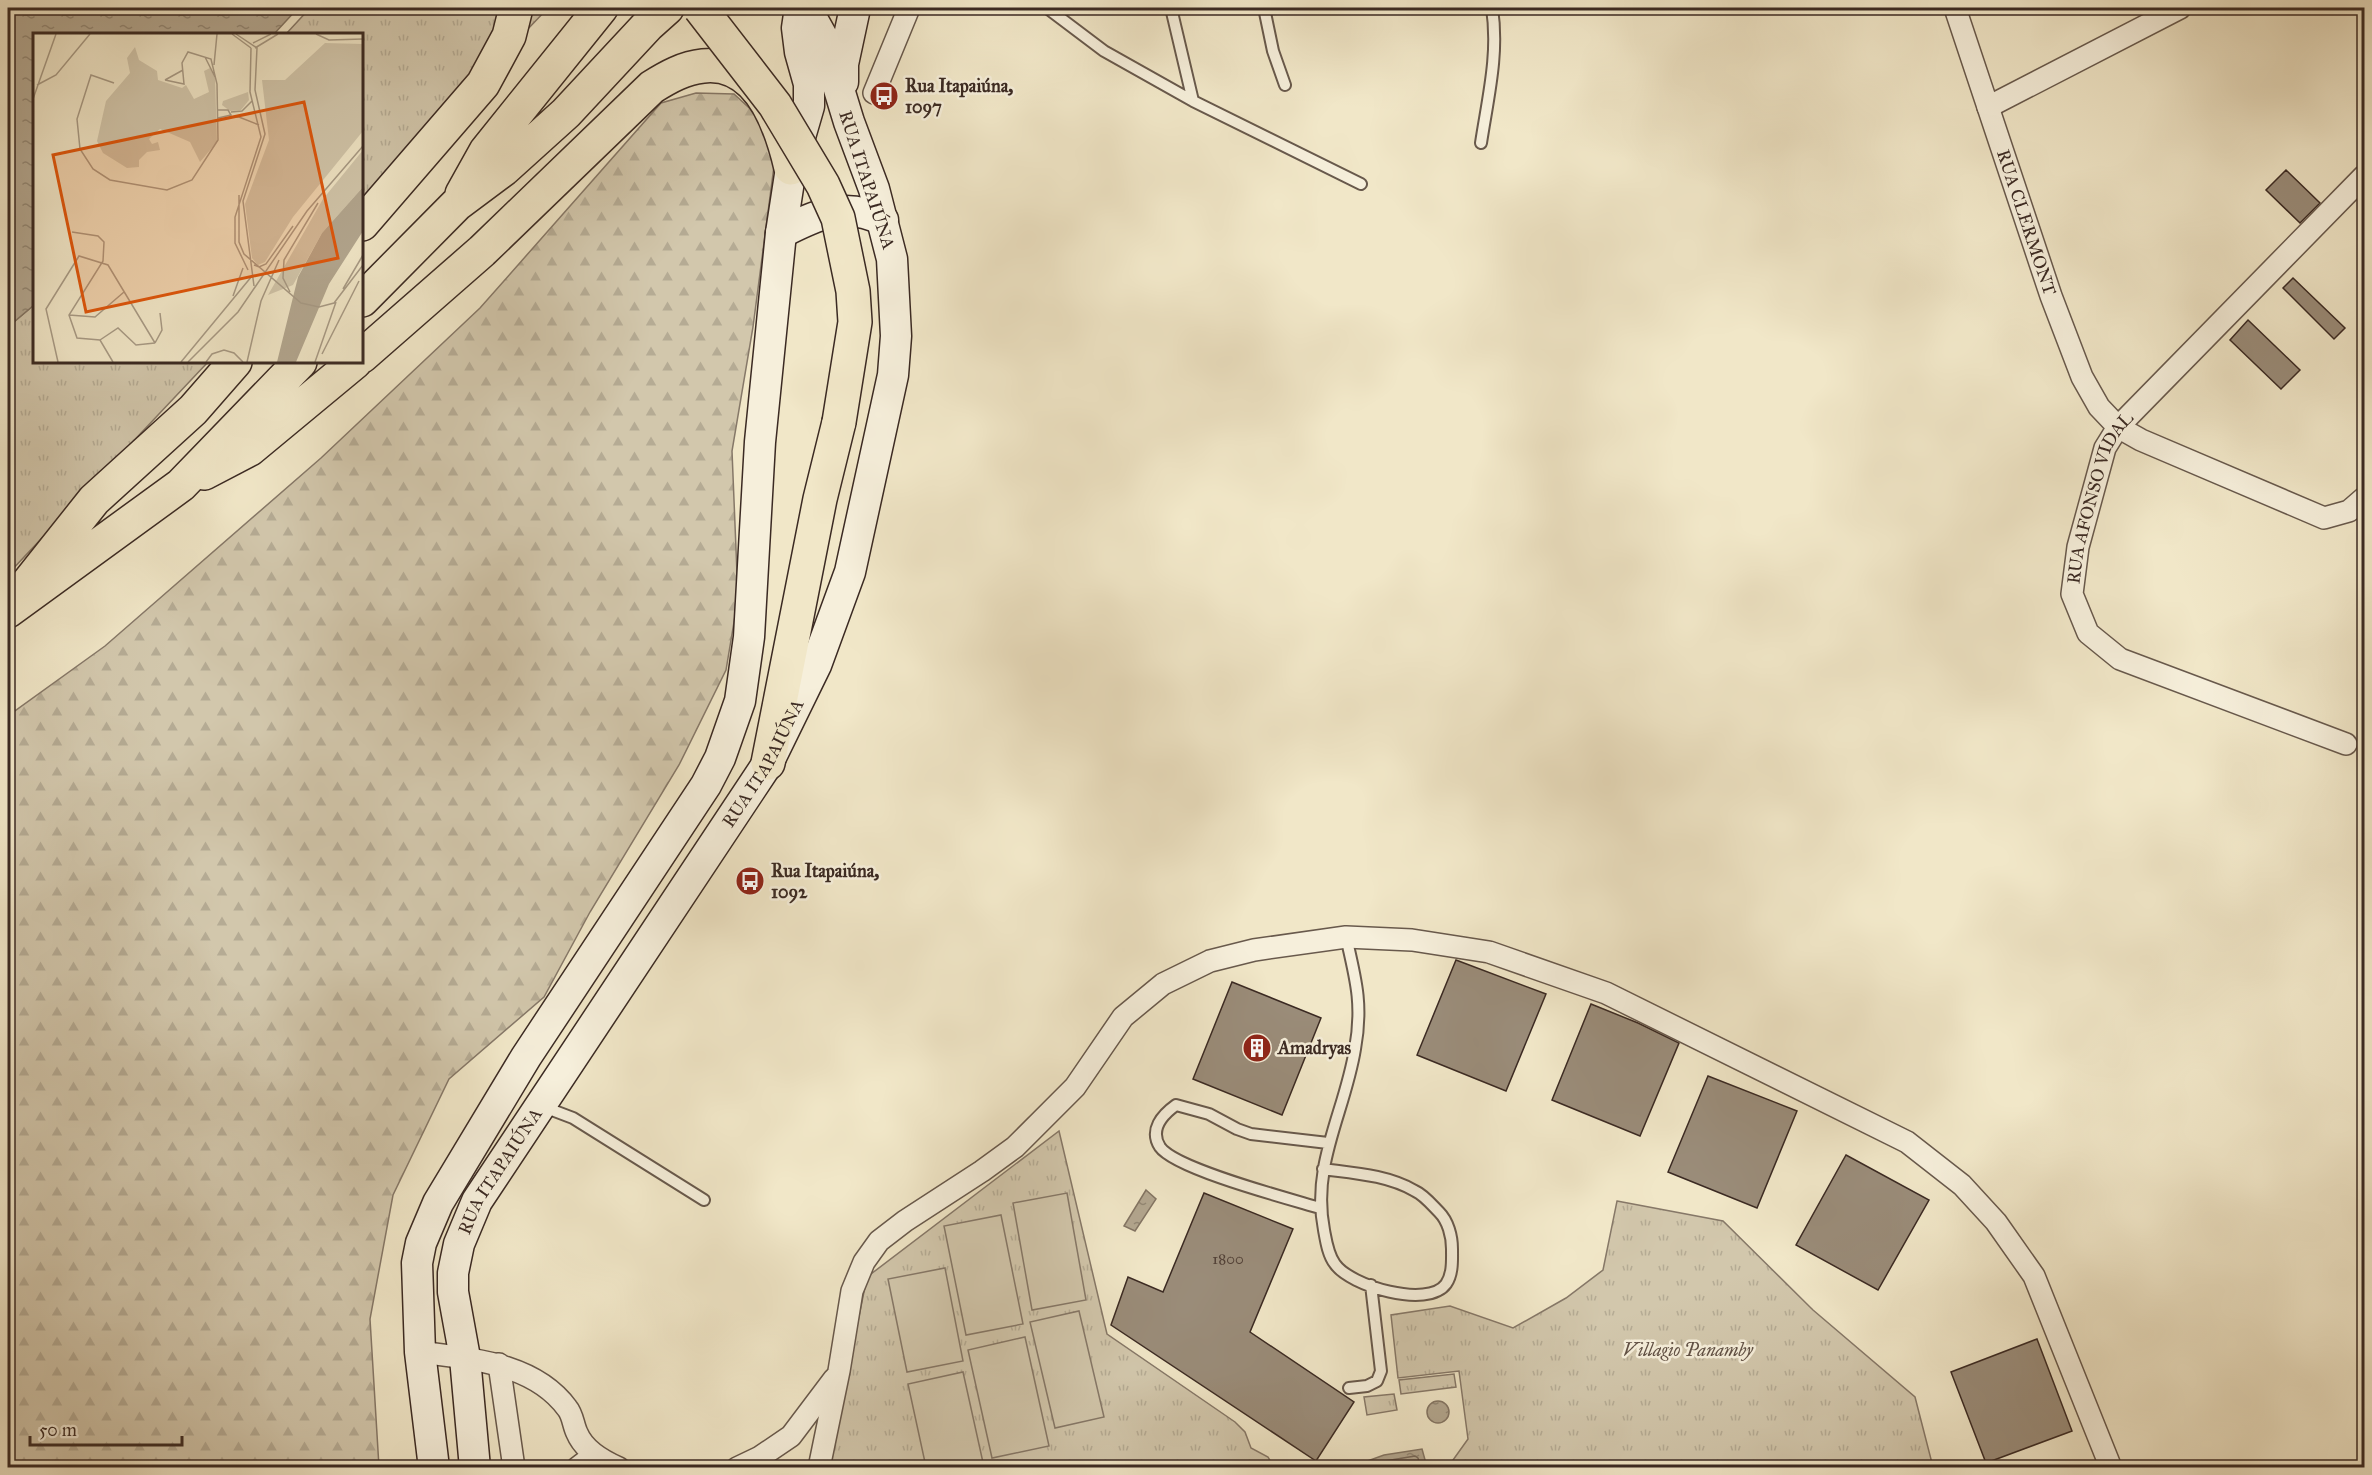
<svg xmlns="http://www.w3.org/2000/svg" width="2372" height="1475" font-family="'IM FELL Great Primer',serif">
<defs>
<pattern id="grass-tufts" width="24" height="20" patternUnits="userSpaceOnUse" patternTransform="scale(1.5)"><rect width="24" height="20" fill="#d2c7ac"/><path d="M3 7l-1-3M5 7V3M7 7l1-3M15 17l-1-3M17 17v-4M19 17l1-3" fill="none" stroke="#b5ab94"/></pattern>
<pattern id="forest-firs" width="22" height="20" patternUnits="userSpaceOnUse" patternTransform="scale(1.5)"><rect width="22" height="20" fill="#d2c7ac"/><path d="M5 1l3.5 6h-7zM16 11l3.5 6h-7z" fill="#b5ab94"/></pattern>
<pattern id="water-ripples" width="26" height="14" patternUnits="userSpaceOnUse" patternTransform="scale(1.5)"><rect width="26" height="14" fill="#b3a790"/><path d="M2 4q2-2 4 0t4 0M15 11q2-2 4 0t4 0" fill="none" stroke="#938875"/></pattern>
</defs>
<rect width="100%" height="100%" fill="#f1e7c8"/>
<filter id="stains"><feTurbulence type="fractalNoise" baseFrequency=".00333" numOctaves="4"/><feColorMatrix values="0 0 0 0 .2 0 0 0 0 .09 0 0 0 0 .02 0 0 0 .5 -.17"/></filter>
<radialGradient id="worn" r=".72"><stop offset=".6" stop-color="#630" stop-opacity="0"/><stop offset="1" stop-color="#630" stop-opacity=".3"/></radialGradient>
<path fill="url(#grass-tufts)" stroke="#867868" stroke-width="1.5" d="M 310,8 L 548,8 L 362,202 L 362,34 L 286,34 Z
M 34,305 L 34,362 L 208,362 L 8,574 L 8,327 Z
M 1059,1131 L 1107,1334 L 1235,1422 L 1245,1432 L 1251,1448 L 1268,1457 L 1274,1467 L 828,1468 L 867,1277 Z
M 1617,1201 L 1723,1221 L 1813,1310 L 1915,1397 L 1933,1467 L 1448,1467 L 1468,1439 L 1459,1371 L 1398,1378 L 1391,1315 L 1450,1306 L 1513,1328 L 1566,1298 L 1603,1270 Z
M 1454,1374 L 1456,1387 L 1401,1394 L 1399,1380 Z
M 1394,1394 L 1397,1410 L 1367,1415 L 1364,1397 Z"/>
<path fill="url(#forest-firs)" stroke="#867868" stroke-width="1.5" d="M 696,93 L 734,94 L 759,117 L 771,144 L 774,166 L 753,327 L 732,451 L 738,598 L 726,670 L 679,765 L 590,912 L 544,997 L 449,1079 L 393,1195 L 370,1319 L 379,1467 L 8,1467 L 8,716 L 105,646 L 321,458 L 480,308 L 661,103 Z"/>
<path fill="#d2c7ac" stroke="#867868" stroke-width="1.5" d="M 1067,1193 L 1086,1300 L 1032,1310 L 1013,1203 Z
M 1001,1215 L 1023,1324 L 966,1335 L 944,1226 Z
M 945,1268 L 963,1361 L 907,1372 L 888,1279 Z
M 1079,1311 L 1104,1417 L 1055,1428 L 1030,1322 Z
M 1025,1337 L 1049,1446 L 992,1458 L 968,1350 Z
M 963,1372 L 984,1467 L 926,1467 L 908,1384 Z"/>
<path fill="url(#water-ripples)" stroke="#837564" stroke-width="1.5" d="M 8,8 L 298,8 L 274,34 L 34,34 L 34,305 L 8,327 Z
M 1146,1190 L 1156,1199 L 1135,1231 L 1124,1226 Z
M1427 1412a11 11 0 1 1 22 0a11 11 0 1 1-22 0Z
M 1422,1449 L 1427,1467 L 1351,1467 L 1384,1455 Z"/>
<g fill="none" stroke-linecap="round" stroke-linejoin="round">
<path stroke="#77685a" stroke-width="1.5" d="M 1367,1468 L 1385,1461 L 1415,1456 L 1418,1458 L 1421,1468"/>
</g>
<path fill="#9a8c79" stroke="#3b2a23" stroke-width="1.5" d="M 2286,170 L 2320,203 L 2300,223 L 2266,190 Z
M 2293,278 L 2345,328 L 2334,339 L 2283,288 Z
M 2248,320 L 2300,370 L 2281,389 L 2230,340 Z
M 1456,960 L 1546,994 L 1506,1091 L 1417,1055 Z
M 1232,982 L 1321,1018 L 1282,1115 L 1193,1079 Z
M 1591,1004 L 1638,1023 L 1679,1043 L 1640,1136 L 1552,1100 Z
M 1708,1076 L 1797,1111 L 1757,1208 L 1668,1172 Z
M 1846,1155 L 1929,1200 L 1878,1290 L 1796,1245 Z
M 1204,1193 L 1293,1229 L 1250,1332 L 1354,1402 L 1316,1461 L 1111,1325 L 1128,1277 L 1163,1292 Z
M 2037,1339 L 2072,1431 L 1986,1463 L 1951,1372 Z"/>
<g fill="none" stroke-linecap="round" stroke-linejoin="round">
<g stroke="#68594c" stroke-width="14">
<path id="lane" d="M 1047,8 L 1104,51 L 1193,101
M 1171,8 L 1193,101 L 1361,184
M 1264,8 L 1273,51 L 1285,85
M 1481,143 C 1488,97 1499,54 1492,8
M 544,1107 L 573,1118 L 704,1200
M 1323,1169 C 1353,1173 1388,1175 1415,1191 C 1424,1195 1432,1205 1439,1212 C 1448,1221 1452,1236 1452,1249 C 1452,1260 1453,1274 1446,1284 C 1428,1309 1350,1286 1335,1264 C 1328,1255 1326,1241 1324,1230 C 1311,1164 1345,1112 1355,1049 C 1363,1005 1356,980 1346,937
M 1320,1208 C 1290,1199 1175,1169 1160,1147 C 1149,1130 1162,1115 1176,1105 L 1209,1114 L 1237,1129 L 1251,1134 L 1328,1143
M 1349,1388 L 1367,1386 L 1377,1381 L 1381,1371 L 1371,1285"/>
</g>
<g stroke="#68594c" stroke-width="24">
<g id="street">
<path id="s1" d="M 1955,8 L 2051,296 L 2082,377 L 2099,407 L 2118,427 L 2141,440 L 2324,518 L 2349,511 L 2364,498"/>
<path d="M 874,93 L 909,8"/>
<path d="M 1988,107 L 2180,8"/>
<path id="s2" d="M 2346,744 L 2120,659 L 2088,633 L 2072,594 L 2078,547 L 2105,448 L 2118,427 L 2364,176"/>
<path d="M 420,1352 C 471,1359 534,1363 567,1408 C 573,1415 573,1425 577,1433 C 584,1450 603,1461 619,1468"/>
<path d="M 499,1364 L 514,1468"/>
<path d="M 577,1468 L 594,1455"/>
<path d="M 737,1468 L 760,1457 L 791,1436 L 834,1379"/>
<path d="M 819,1468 L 839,1371 L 852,1291 L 864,1262 L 879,1241 L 905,1221 L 982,1171 L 1015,1147 L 1075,1087 L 1123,1017 L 1163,984 L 1210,961 L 1254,950 L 1346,937 L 1412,940 L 1489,952 L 1606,993 L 1907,1142 L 1962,1185 L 1996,1222 L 2034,1276 L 2111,1468"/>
</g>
</g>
<g stroke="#3b2a23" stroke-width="33">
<g id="secondary">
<path d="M 843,82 L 843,64 L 855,8"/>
<path d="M 781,233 C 816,215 844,201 883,220"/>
<path d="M 434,1468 L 420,1352 L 417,1263 L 421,1243 L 438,1203 L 526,1057 L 706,785 L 720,758 L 740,701 L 749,637 L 760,442 L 781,233 L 791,168 L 809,106 L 809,84 L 800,52 L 797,28 L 800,8"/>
<path id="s3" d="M 475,1468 L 465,1358 L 453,1292 L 453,1273 L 459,1244 L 477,1201 L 768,763 L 816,665 L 850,572 L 893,375 L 896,336 L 892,259 L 874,189 L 849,122 L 824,40 L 806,8"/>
</g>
</g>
<g stroke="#3b2a23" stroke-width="36">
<path id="highway" d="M 462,194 L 486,151 L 601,8
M 362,224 L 483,84 L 509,36 L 516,8
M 362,300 L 457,204 L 504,169 L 566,113 L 648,25 L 667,8
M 362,356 L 482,251 L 652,87 C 668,77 684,68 703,66 C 759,59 781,125 791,168
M 204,473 L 250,449 L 355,362
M 28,583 L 94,500 L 193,410 L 235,362
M 8,611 L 181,485 L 300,362
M 768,763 L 820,499 L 839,422"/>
</g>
<use href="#lane" stroke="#f6efdb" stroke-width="10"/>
<use href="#street" stroke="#f6efdb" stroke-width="21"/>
<use href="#secondary" stroke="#f6efdb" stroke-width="30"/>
<use href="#highway" stroke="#f1e7c8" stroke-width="33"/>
<g stroke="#3b2a23" stroke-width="36" stroke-linecap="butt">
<path id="highway-bridge" d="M 700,8 L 775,105 L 823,185 L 838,218 L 853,291 L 855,322 L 839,422"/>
</g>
<use href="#highway-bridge" stroke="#f1e7c8" stroke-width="33"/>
</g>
<defs>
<g id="bus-disc" transform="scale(1.5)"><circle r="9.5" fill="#8f2418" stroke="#f6efdb"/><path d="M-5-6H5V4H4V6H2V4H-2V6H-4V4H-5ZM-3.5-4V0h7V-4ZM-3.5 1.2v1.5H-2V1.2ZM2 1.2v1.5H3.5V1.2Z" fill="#fff"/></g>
<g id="building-disc" transform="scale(1.5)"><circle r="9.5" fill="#8f2418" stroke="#f6efdb"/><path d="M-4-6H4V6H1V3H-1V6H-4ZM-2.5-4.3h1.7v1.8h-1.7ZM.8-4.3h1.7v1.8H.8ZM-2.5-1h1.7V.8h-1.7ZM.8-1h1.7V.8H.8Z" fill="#fff"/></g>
</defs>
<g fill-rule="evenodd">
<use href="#bus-disc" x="884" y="96"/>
<use href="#bus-disc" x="750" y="881"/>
<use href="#building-disc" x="1257" y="1048"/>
</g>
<g text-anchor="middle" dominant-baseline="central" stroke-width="5" stroke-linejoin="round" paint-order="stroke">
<g font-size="15" fill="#534238">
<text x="1228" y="1259">1800</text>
</g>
<g font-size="18" font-weight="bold" fill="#3b2a23" stroke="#f6efdb" text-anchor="start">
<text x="905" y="86">Rua Itapaiúna,<tspan x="905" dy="21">1097</tspan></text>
<text x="771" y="871">Rua Itapaiúna,<tspan x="771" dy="21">1092</tspan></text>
<text x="1278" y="1048">Amadryas</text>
</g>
<g font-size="18" fill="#3b2a23" stroke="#f6efdb">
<text transform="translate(867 180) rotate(72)">RUA ITAPAIÚNA</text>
<text stroke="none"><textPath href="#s1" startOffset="226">RUA CLERMONT</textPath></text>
<text stroke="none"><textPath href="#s2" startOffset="426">RUA AFONSO VIDAL</textPath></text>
<text stroke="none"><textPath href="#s3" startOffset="796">RUA ITAPAIÚNA</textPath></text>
<text stroke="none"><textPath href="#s3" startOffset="310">RUA ITAPAIÚNA</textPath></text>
</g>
<g font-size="18" font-style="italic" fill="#615145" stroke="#f6efdb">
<text x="1688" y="1350">Villagio Panamby</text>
</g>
</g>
<g transform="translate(33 33)">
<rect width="330" height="330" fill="#f1e7c8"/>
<path d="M 102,14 L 106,27 L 124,38 L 125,47 L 149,55 L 153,52 L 161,66 L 176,59 L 171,38 L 177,35 L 182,45 L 184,109 L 167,129 L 157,109 L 127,96 L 116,106 L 119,111 L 125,109 L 127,117 L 114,119 L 106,127 L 106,134 L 94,135 L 70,120 L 64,108 L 73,68 L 97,40 L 94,25 ZM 215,59 L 216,67 L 208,77 L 197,78 L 189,72 L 190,68 ZM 330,117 L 330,154 L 289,200 L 260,252 L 235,262 L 290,166 Z" fill="#d2c7ac"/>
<path d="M 292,10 L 330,11 L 330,98 L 260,184 L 232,229 L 225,232 L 219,225 L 212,171 L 236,107 L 229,47 L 252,47 Z" fill="#d2c7ac"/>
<path d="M 166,93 L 171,103 L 177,100 L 182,110 L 171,119 L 166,108 L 173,105 L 166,106 L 161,96 Z" fill="#d2c7ac"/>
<path d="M 330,154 L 330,198 L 296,251 L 263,329 L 244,329 L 265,244 L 289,200 Z" fill="#b3a790"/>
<path fill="none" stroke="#a89b86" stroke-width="1.5" d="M 199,1 L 218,15M 203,1 L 224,15 L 222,57 L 232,101 L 210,168 L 221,253M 283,1 L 296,7 L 330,6M 220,10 L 238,1M 222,15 L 245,1M 172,24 L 182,44M 181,32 L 184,1M 132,47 L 150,37M 81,50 L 58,42 L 44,86 L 47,116 L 60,136 L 77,147 L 134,157 L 159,147 L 185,107 L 184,51 L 178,26 L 155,19 L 149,30 L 151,51 L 132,47M 4,52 L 23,42 L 57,1M 0,66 L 23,1M 198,79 L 209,78 L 219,68M 197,84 L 206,84 L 226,92M 185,85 L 198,82 L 195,77 L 185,77M 206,162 L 206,209 L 211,221 L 268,270 L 286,274 L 301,270 L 330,232M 39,199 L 65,203 L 71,209 L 70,228 L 36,282 L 44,305 L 67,307 L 80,329M 221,232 L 226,234 L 233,231 L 260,193M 215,237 L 202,210 L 202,184 L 228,104 L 217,59 L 218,15M 310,256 L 330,222M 257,259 L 250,245 L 251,227 L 285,170M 200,263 L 210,235M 36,282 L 62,284 L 91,259M 67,307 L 85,295 L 103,312 L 122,310M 122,310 L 129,297 L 127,280M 289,321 L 326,248M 25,329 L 13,276 L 46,223 L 75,232 L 122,310M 148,329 L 219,243M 155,329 L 205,279 L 274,178 L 330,113M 173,329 L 179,321 L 191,317 L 201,320 L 210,329M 214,329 L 228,268 L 246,227M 282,329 L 303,269"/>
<path fill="#df570d" fill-opacity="0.15" stroke="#df570d" stroke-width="3" d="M 271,69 L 305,225 L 53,279 L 20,122 Z"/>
<rect width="330" height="330" fill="none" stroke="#3b2a23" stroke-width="3"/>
</g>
<rect width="2372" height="1475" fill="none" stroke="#f1e7c8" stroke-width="30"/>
<rect x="9" y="9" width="2354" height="1457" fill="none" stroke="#3b2a23" stroke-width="3"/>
<rect x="15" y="15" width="2342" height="1445" fill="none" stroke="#3b2a23" stroke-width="1.5"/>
<path d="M30 1436v9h152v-9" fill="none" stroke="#3b2a23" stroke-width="3"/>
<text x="39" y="1436" font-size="18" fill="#3b2a23" stroke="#f6efdb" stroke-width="4.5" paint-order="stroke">50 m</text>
<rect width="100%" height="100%" filter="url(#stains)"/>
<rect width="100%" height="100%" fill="url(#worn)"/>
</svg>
